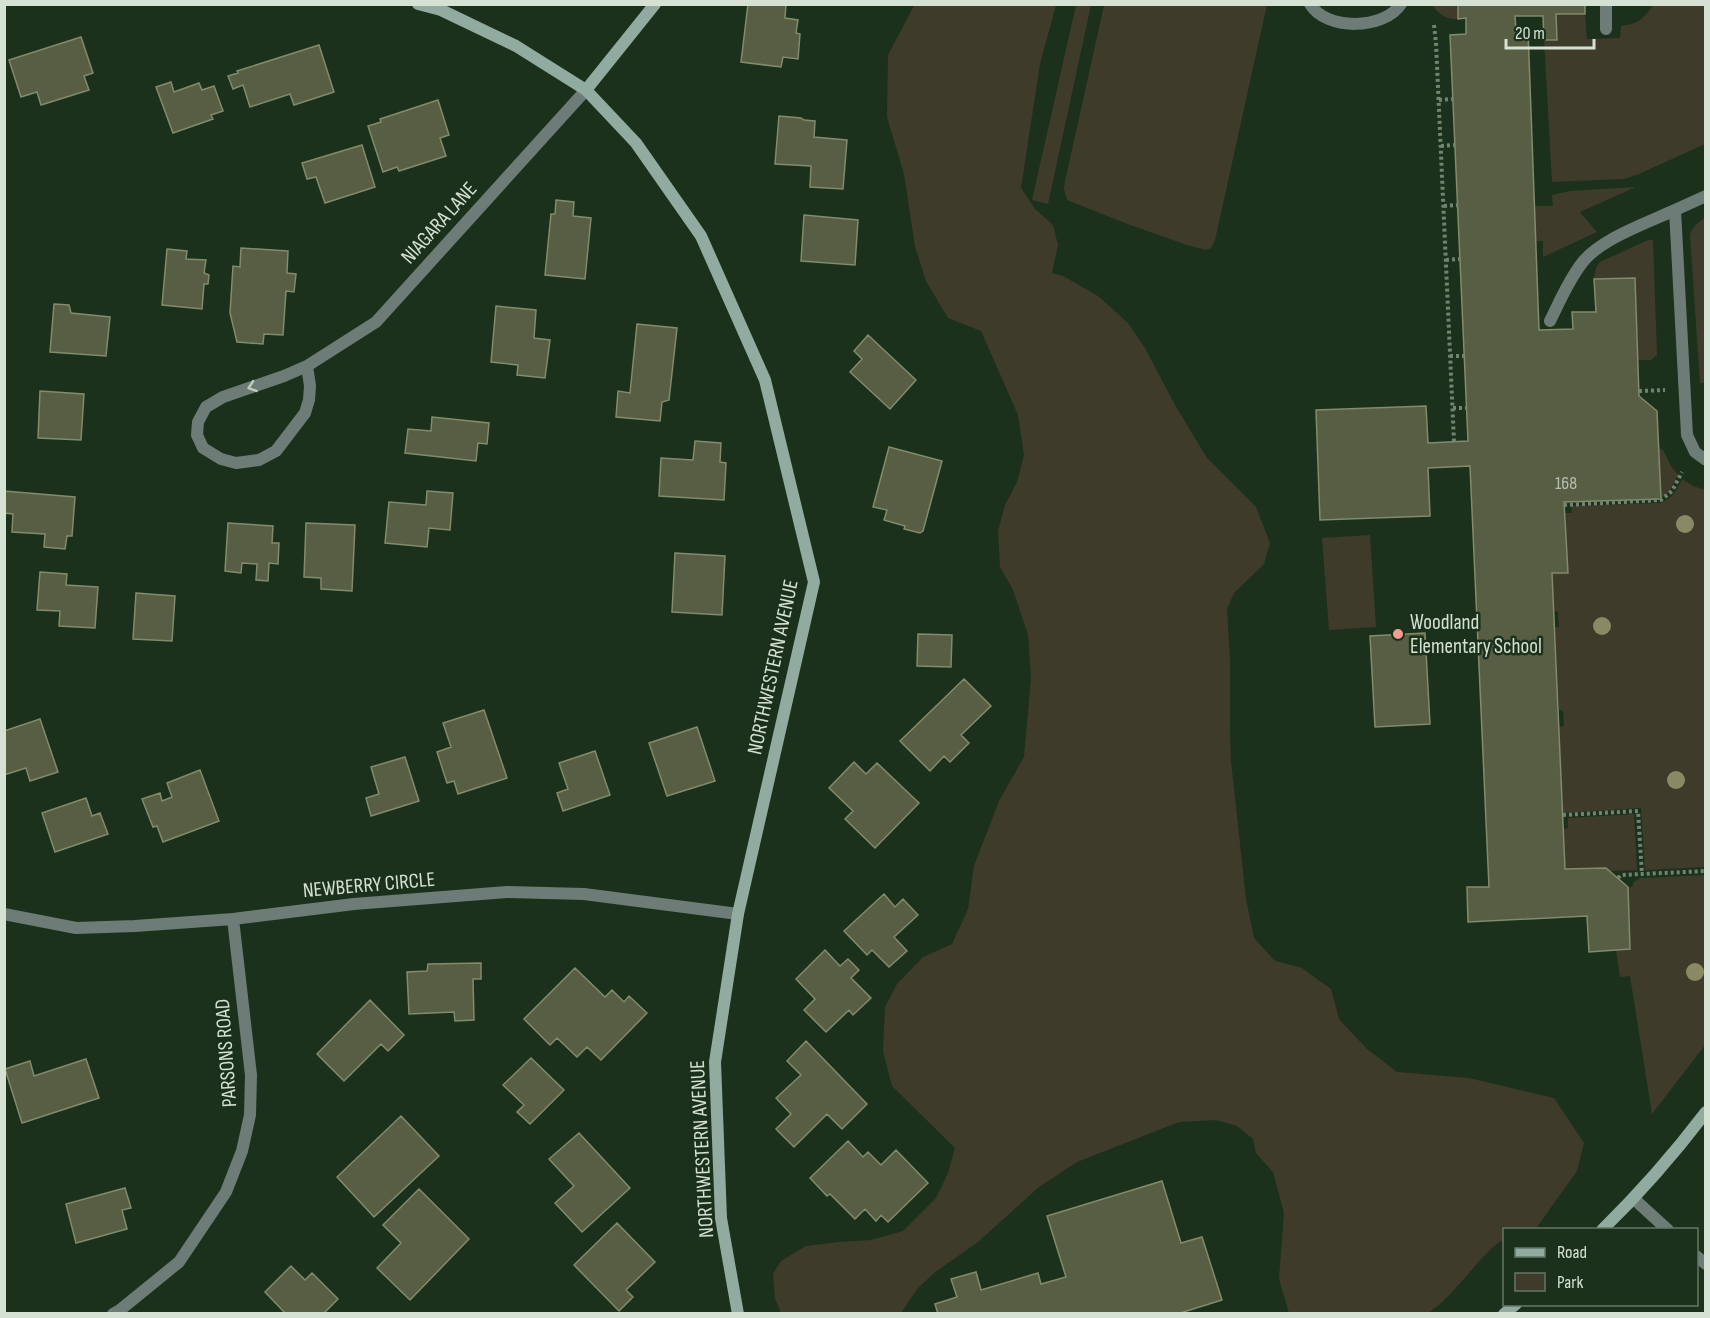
<svg xmlns="http://www.w3.org/2000/svg" width="1710" height="1318" font-family="'Sofia Sans Condensed',sans-serif">
<rect width="100%" height="100%" fill="#1b311c"/>
<path fill="#3f3b2a" d="M 915,4 L 1056,5 L 1040,64 L 1021,188 L 1035,209 L 1053,225 L 1058,245 L 1052,273 L 1063,276 L 1098,296 L 1128,323 L 1145,348 L 1175,405 L 1207,458 L 1256,507 L 1270,543 L 1264,564 L 1234,593 L 1227,609 L 1230,659 L 1230,730 L 1231,761 L 1246,899 L 1254,938 L 1275,961 L 1302,968 L 1331,989 L 1339,1019 L 1366,1048 L 1397,1072 L 1469,1078 L 1554,1098 L 1584,1143 L 1577,1171 L 1537,1227 L 1531,1229 L 1504,1230 L 1504,1240 C 1498,1242 1494,1246 1489,1251 C 1473,1266 1444,1307 1425,1314 L 1289,1313 L 1279,1279 L 1284,1213 L 1273,1172 L 1256,1153 L 1253,1139 L 1237,1126 L 1216,1120 L 1179,1122 L 1077,1162 L 1039,1187 L 978,1242 L 934,1273 L 918,1288 L 901,1313 L 781,1313 L 775,1298 L 773,1274 L 781,1261 L 806,1246 L 839,1242 L 871,1240 L 903,1231 L 936,1198 L 948,1173 L 955,1148 L 892,1086 L 883,1051 L 885,1007 L 897,984 L 923,957 L 952,944 L 968,909 L 974,866 L 999,801 L 1024,757 L 1031,678 L 1028,635 L 1013,590 L 1000,567 L 998,531 L 1005,505 L 1017,482 L 1024,455 L 1018,415 L 981,331 L 948,318 L 926,281 L 915,247 L 904,174 L 887,117 L 888,55 Z
M 1076,5 L 1091,5 L 1048,204 L 1032,200 Z
M 1104,5 L 1267,5 L 1215,240 L 1211,248 L 1206,250 L 1187,245 L 1125,223 L 1067,200 L 1064,189 L 1065,181 Z
M 1432,5 L 1458,5 L 1458,19 C 1446,20 1439,14 1432,5 Z
M 1653,5 L 1705,5 L 1705,144 L 1639,174 L 1624,179 L 1552,182 L 1544,40 L 1557,39 L 1556,14 L 1585,14 L 1587,39 L 1620,38 L 1621,26 C 1639,24 1643,19 1653,5 Z
M 1636,187 L 1580,212 L 1597,232 L 1543,257 L 1543,241 L 1536,241 L 1534,206 L 1553,206 L 1552,195 L 1570,191 Z
M 1705,218 L 1706,383 L 1700,383 L 1690,236 C 1691,228 1698,222 1705,218 Z
M 1648,240 L 1653,240 L 1657,355 L 1651,360 L 1638,360 L 1635,278 L 1594,279 C 1595,272 1595,267 1600,262 Z
M 1659,448 L 1663,450 L 1671,466 L 1678,475 L 1669,492 L 1661,499 Z
M 1682,479 L 1693,486 L 1705,490 L 1705,867 L 1645,870 L 1641,808 L 1563,813 L 1559,727 L 1564,726 L 1563,711 L 1559,710 L 1555,627 L 1559,627 L 1558,612 L 1554,611 L 1552,573 L 1568,572 L 1565,513 L 1572,513 L 1571,506 L 1660,503 C 1672,499 1677,490 1682,479 Z
M 1370,535 L 1376,627 L 1329,630 L 1322,538 Z
M 1634,814 L 1637,870 L 1609,871 L 1606,868 L 1565,869 L 1564,829 L 1568,828 L 1568,818 Z
M 1705,875 L 1705,1045 L 1652,1114 L 1630,976 L 1620,977 L 1616,950 L 1630,949 L 1628,887 L 1632,887 L 1634,882 L 1640,878 Z"/>
<path fill="#575e43" stroke="#828b6b" stroke-width="1.5" d="M 748,4 L 786,4 L 785,18 L 798,20 L 796,33 L 800,34 L 798,59 L 783,57 L 781,67 L 741,62 Z
M 1458,4 L 1585,4 L 1585,14 L 1556,14 L 1557,40 L 1544,40 L 1543,16 L 1515,16 L 1516,30 L 1528,30 L 1539,330 L 1573,329 L 1572,312 L 1596,312 L 1594,279 L 1635,278 L 1639,396 L 1657,411 L 1661,499 L 1564,502 L 1568,573 L 1552,573 L 1565,869 L 1606,868 L 1628,887 L 1630,949 L 1589,952 L 1587,916 L 1468,922 L 1467,887 L 1489,887 L 1470,466 L 1428,468 L 1430,516 L 1320,520 L 1316,410 L 1426,406 L 1428,443 L 1468,441 L 1450,35 L 1466,34 L 1466,18 L 1458,19 Z
M 81,37 L 93,73 L 84,76 L 89,90 L 41,105 L 37,92 L 21,97 L 9,60 Z
M 319,45 L 334,92 L 294,105 L 290,94 L 250,107 L 243,85 L 233,89 L 228,76 L 238,73 L 237,71 Z
M 171,82 L 174,92 L 199,83 L 202,90 L 214,86 L 223,111 L 211,115 L 213,119 L 173,133 L 156,87 Z
M 438,100 L 449,135 L 440,138 L 446,156 L 399,171 L 397,167 L 383,172 L 368,126 L 381,122 L 380,119 Z
M 779,116 L 801,118 L 804,120 L 815,121 L 814,137 L 847,140 L 843,189 L 810,187 L 811,166 L 775,164 Z
M 362,145 L 375,187 L 325,203 L 316,177 L 307,179 L 302,163 Z
M 556,200 L 574,202 L 573,216 L 591,218 L 585,279 L 545,275 L 551,214 L 555,214 Z
M 804,215 L 858,220 L 855,265 L 801,261 Z
M 241,248 L 288,251 L 287,273 L 296,274 L 294,292 L 286,291 L 283,335 L 264,334 L 263,344 L 237,342 L 230,313 L 233,266 L 240,267 Z
M 167,249 L 187,251 L 186,259 L 206,260 L 204,273 L 209,275 L 208,284 L 204,284 L 202,309 L 162,305 Z
M 54,304 L 69,305 L 71,313 L 110,317 L 106,356 L 50,352 Z
M 496,306 L 536,310 L 534,338 L 550,340 L 545,378 L 517,375 L 518,365 L 491,362 Z
M 637,324 L 677,328 L 669,400 L 662,402 L 660,421 L 616,417 L 618,391 L 630,393 Z
M 868,335 L 916,380 L 890,409 L 850,372 L 862,359 L 854,351 Z
M 40,391 L 84,394 L 81,440 L 38,438 Z
M 432,417 L 489,423 L 487,444 L 478,443 L 476,461 L 405,453 L 408,429 L 431,431 Z
M 695,441 L 721,443 L 720,462 L 726,463 L 724,500 L 659,496 L 661,458 L 693,460 Z
M 889,447 L 942,461 L 923,531 L 920,533 L 904,529 L 905,526 L 884,520 L 887,510 L 873,507 Z
M 4,491 L 75,497 L 72,536 L 67,536 L 65,549 L 44,547 L 45,534 L 12,532 L 13,514 L 4,513 Z
M 427,491 L 453,493 L 450,530 L 429,528 L 427,547 L 385,543 L 389,502 L 426,505 Z
M 228,523 L 273,526 L 272,543 L 279,543 L 278,564 L 269,563 L 268,581 L 256,580 L 257,564 L 242,563 L 241,573 L 225,571 Z
M 306,523 L 355,525 L 352,591 L 321,589 L 321,578 L 304,577 Z
M 675,553 L 725,556 L 722,615 L 672,612 Z
M 40,572 L 67,574 L 66,585 L 98,587 L 95,628 L 59,626 L 60,611 L 37,610 Z
M 136,593 L 175,596 L 172,641 L 133,639 Z
M 1425,633 L 1430,724 L 1375,727 L 1370,636 Z
M 918,634 L 952,635 L 951,667 L 917,666 Z
M 964,679 L 991,706 L 961,735 L 969,743 L 950,762 L 944,756 L 930,771 L 900,741 Z
M 484,710 L 507,778 L 458,794 L 454,781 L 447,783 L 437,752 L 451,747 L 443,723 Z
M 40,719 L 58,772 L 30,781 L 26,768 L 4,775 L 4,731 Z
M 697,727 L 715,781 L 667,796 L 649,743 Z
M 595,751 L 610,795 L 563,811 L 557,793 L 568,789 L 559,763 Z
M 405,757 L 419,801 L 371,816 L 366,798 L 379,794 L 371,767 Z
M 854,762 L 866,774 L 877,763 L 919,803 L 875,848 L 845,819 L 853,811 L 829,788 Z
M 200,770 L 219,821 L 163,842 L 157,826 L 153,827 L 142,799 L 160,793 L 162,801 L 172,797 L 167,783 Z
M 86,798 L 92,816 L 100,813 L 108,834 L 55,852 L 42,813 Z
M 884,894 L 895,907 L 903,899 L 918,915 L 894,937 L 907,951 L 889,967 L 872,950 L 867,955 L 844,931 Z
M 825,950 L 840,966 L 848,959 L 859,970 L 851,978 L 871,998 L 853,1015 L 849,1010 L 826,1032 L 804,1010 L 815,999 L 796,979 Z
M 481,963 L 481,979 L 473,979 L 474,1020 L 455,1021 L 454,1012 L 409,1014 L 407,972 L 427,971 L 428,964 Z
M 575,968 L 605,997 L 612,990 L 624,1002 L 629,996 L 647,1013 L 601,1060 L 587,1047 L 577,1057 L 557,1038 L 550,1045 L 524,1019 Z
M 370,1000 L 404,1035 L 388,1051 L 381,1044 L 344,1081 L 317,1054 Z
M 806,1041 L 867,1104 L 842,1129 L 827,1114 L 794,1147 L 776,1129 L 791,1114 L 776,1098 L 801,1075 L 787,1061 Z
M 531,1058 L 564,1090 L 530,1124 L 517,1112 L 524,1105 L 503,1085 Z
M 86,1059 L 99,1098 L 22,1123 L 5,1069 L 30,1061 L 34,1076 Z
M 401,1116 L 439,1156 L 374,1217 L 337,1177 Z
M 579,1133 L 630,1188 L 582,1232 L 555,1203 L 574,1186 L 549,1159 Z
M 848,1141 L 863,1157 L 868,1152 L 881,1165 L 896,1150 L 928,1183 L 888,1222 L 881,1215 L 876,1221 L 865,1209 L 855,1219 L 830,1194 L 827,1196 L 810,1178 Z
M 1162,1181 L 1181,1243 L 1202,1237 L 1222,1300 L 1177,1314 L 938,1314 L 935,1304 L 957,1297 L 951,1279 L 976,1272 L 981,1290 L 1038,1273 L 1041,1284 L 1066,1277 L 1047,1216 Z
M 125,1188 L 131,1208 L 122,1210 L 127,1229 L 76,1243 L 66,1204 Z
M 419,1189 L 469,1239 L 410,1300 L 377,1268 L 401,1243 L 383,1225 Z
M 617,1223 L 655,1262 L 626,1290 L 633,1297 L 619,1311 L 574,1265 Z
M 291,1266 L 305,1280 L 312,1273 L 338,1299 L 323,1314 L 286,1314 L 265,1292 Z"/>
<g fill="none" stroke-linecap="round" stroke-linejoin="round">
<path stroke="#718371" stroke-width="4" stroke-dasharray="3 3" stroke-linecap="butt" d="M 1434,25 L 1436,43 L 1454,442
M 1439,100 L 1453,99
M 1441,146 L 1455,145
M 1444,206 L 1458,205
M 1446,260 L 1460,259
M 1450,356 L 1464,356
M 1639,391 L 1665,390
M 1453,408 L 1467,408
M 1564,505 L 1661,500 L 1672,491 L 1682,472
M 1563,815 L 1638,811 L 1642,874
M 1618,878 L 1621,875 L 1706,871"/>
<path stroke="#6d7c76" stroke-width="12" d="M 1310,4 C 1326,31 1384,30 1401,4
M 1606,29 L 1606,4
M 1706,196 L 1675,210 L 1687,435 L 1695,452 L 1706,460
M 1550,321 C 1560,301 1568,281 1582,263 C 1600,239 1647,223 1675,210"/>
<path stroke="#6d7c76" stroke-width="12" d="M 307,366 L 310,386 L 309,400 L 305,413 L 276,451 L 259,460 L 236,463 L 221,459 L 203,448 L 197,435 L 198,422 L 206,407 L 223,397 L 284,376 L 307,366 L 376,322 L 586,90
M 4,914 L 76,928 L 135,926 L 233,919 L 354,904 L 507,892 L 584,894 L 738,914
M 1634,1199 L 1668,1230
M 1696,1256 L 1706,1264
M 113,1314 L 120,1310 L 179,1262 L 226,1192 L 242,1151 L 250,1115 L 251,1075 L 233,919"/>
<path stroke="#91aba0" stroke-width="12" d="M 418,4 L 441,10 L 516,46 L 586,90 L 636,143 L 701,236 L 765,380 L 814,582 L 738,914 L 715,1062 L 721,1218 L 738,1314
M 586,90 L 655,4
M 1602,1230 C 1640,1193 1674,1154 1706,1112
M 1504,1314 L 1516,1304"/>
</g>
<g fill="#878a62">
<circle cx="1685" cy="524" r="9"/>
<circle cx="1602" cy="626" r="9"/>
<circle cx="1676" cy="780" r="9"/>
<circle cx="1695" cy="972" r="9"/>
</g>
<defs><path id="oneway-chevron" d="M-2-3.5L2.5 0L-2 3.5" fill="none" stroke-width="1.6" stroke-linecap="round" stroke-linejoin="round" transform="scale(1.5)"/></defs>
<use stroke="#bfcdc0" href="#oneway-chevron" transform="translate(252 387) rotate(161)"/>
<circle fill="#f59c94" stroke="#1b311c" stroke-width="2" cx="1398" cy="634" r="6"/>
<g text-anchor="middle" dominant-baseline="central" stroke-width="5" stroke-linejoin="round" paint-order="stroke">
<g font-size="18" fill="#b5c0af">
<text x="1566" y="483">168</text>
</g>
<g font-size="21" fill="#d4e1d3" stroke="#1b311c">
<text transform="translate(439 223) rotate(-48)">NIAGARA LANE</text>
<text transform="translate(773 667) rotate(-78)">NORTHWESTERN AVENUE</text>
<text transform="translate(369 885) rotate(-5)">NEWBERRY CIRCLE</text>
<text transform="translate(226 1053) rotate(-94)">PARSONS ROAD</text>
<text transform="translate(702 1149) rotate(-93)">NORTHWESTERN AVENUE</text>
</g>
<g font-size="21" fill="#d4e1d3" stroke="#1b311c" text-anchor="start">
<text x="1410" y="622">Woodland<tspan x="1410" dy="24">Elementary School</tspan></text>
</g>
</g>
<rect width="1710" height="1318" fill="none" stroke="#d4e1d3" stroke-width="12"/>
<rect x="1503" y="1228" width="195" height="78" fill="#1b311c" stroke="#657765" stroke-width="1.5"/>
<rect x="1515" y="1248" width="30" height="9" fill="#91aba0" stroke="#657765" stroke-width="1.5"/>
<text x="1557" y="1258" font-size="18" fill="#d4e1d3">Road</text>
<rect x="1515" y="1273" width="30" height="18" fill="#3f3b2a" stroke="#657765" stroke-width="1.5"/>
<text x="1557" y="1288" font-size="18" fill="#d4e1d3">Park</text>
<path d="M1506 39v9h88v-9" fill="none" stroke="#d4e1d3" stroke-width="3"/>
<text x="1515" y="39" font-size="18" fill="#d4e1d3" stroke="#1b311c" stroke-width="4.5" paint-order="stroke">20 m</text>
</svg>
